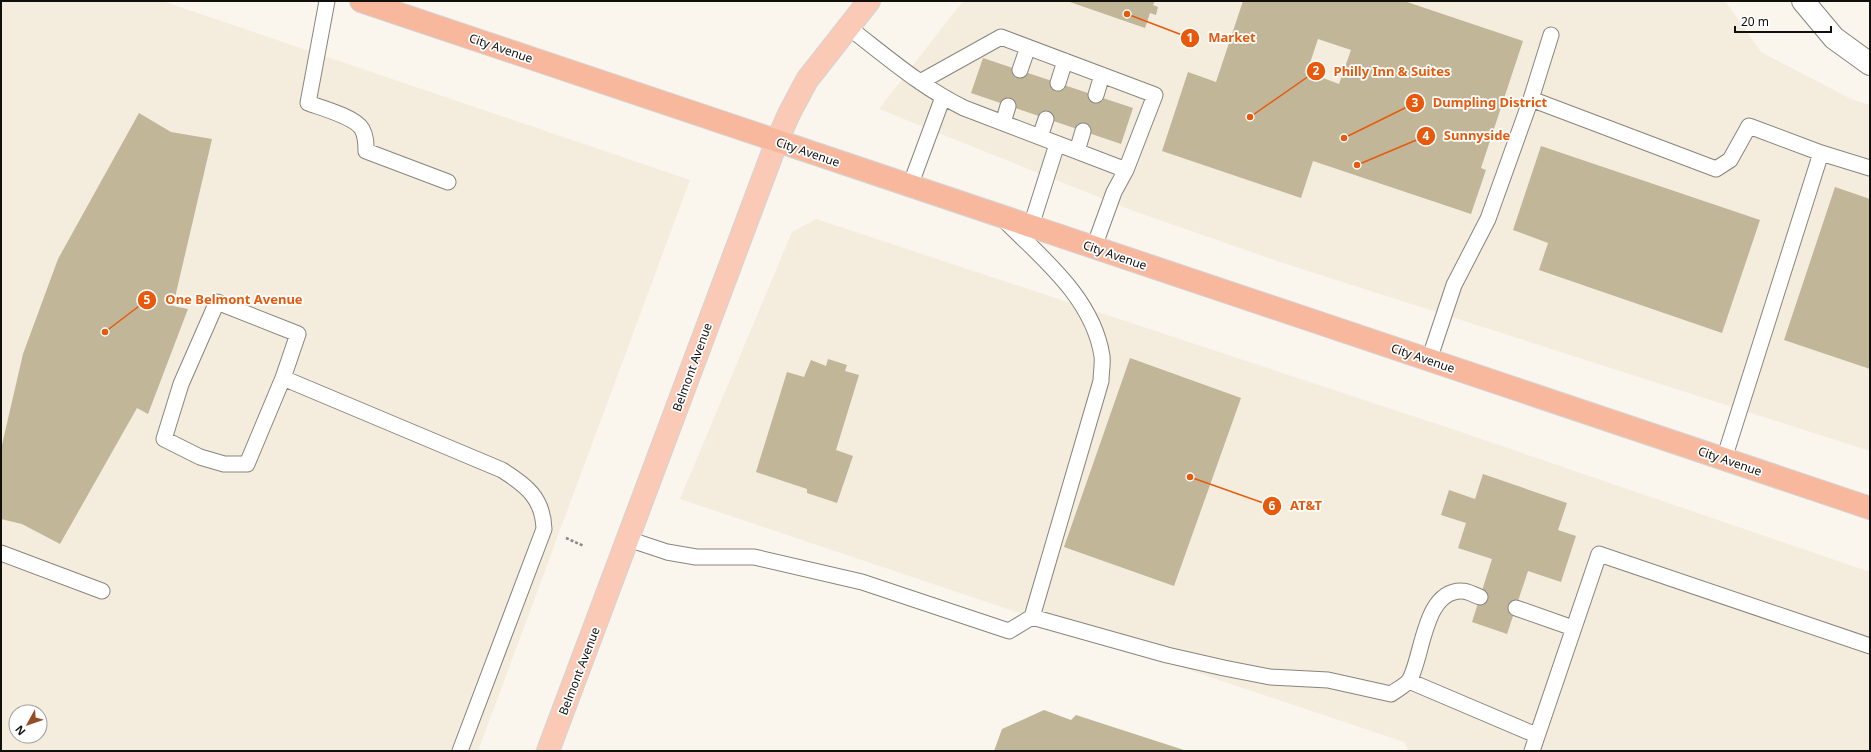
<svg xmlns="http://www.w3.org/2000/svg" width="1871" height="752" font-family="'Noto Sans',sans-serif">
<rect width="100%" height="100%" fill="#faf6ed"/>
<path fill="#f4ecdc" fill-rule="evenodd" d="M 1,1 L 162,1 L 690,180 L 478,751 L 1,751 ZM 16,712 L 40,712 L 40,736 L 16,736 Z
M 963,1 L 1725,1 L 1761,52 L 1851,99 L 1870,105 L 1870,451 L 1280,262 L 1131,210 L 879,109 Z
M 816,219 L 1449,428 L 1870,572 L 1870,751 L 1409,751 L 1404,742 L 680,499 L 792,232 Z"/>
<path fill="#c2b699" fill-rule="evenodd" d="M 1067,1 L 1155,1 L 1153,5 L 1158,7 L 1156,15 L 1150,13 L 1145,28 Z
M 1243,1 L 1404,1 L 1523,41 L 1481,168 L 1486,170 L 1471,214 L 1313,161 L 1301,198 L 1162,151 L 1188,72 L 1216,82 ZM 1318,39 L 1351,50 L 1339,84 L 1307,72 Z
M 983,58 L 1133,108 L 1121,144 L 971,93 Z
M 139,113 L 171,132 L 212,139 L 173,306 L 188,309 L 148,414 L 137,408 L 60,544 L 22,524 L 1,519 L 1,449 L 23,354 L 58,259 Z
M 1541,146 L 1760,220 L 1722,333 L 1539,270 L 1548,243 L 1513,230 Z
M 1835,187 L 1870,199 L 1870,369 L 1784,340 Z
M 1130,358 L 1241,398 L 1174,586 L 1064,547 Z
M 828,359 L 847,365 L 845,371 L 859,375 L 836,450 L 853,456 L 837,503 L 807,493 L 807,489 L 756,472 L 787,372 L 804,377 L 811,360 L 826,366 Z
M 1483,474 L 1567,503 L 1558,530 L 1576,536 L 1561,582 L 1528,571 L 1507,634 L 1472,622 L 1492,559 L 1458,548 L 1466,523 L 1441,515 L 1449,490 L 1475,499 Z
M 1044,710 L 1071,720 L 1076,715 L 1187,751 L 994,751 L 1002,729 Z"/>
<g fill="none" stroke-linecap="round" stroke-linejoin="round">
<g stroke="#89857c" stroke-width="17">
<path id="service" d="M 327,1 L 308,103 C 322,108 355,117 362,129 C 366,136 366,143 366,151 L 448,182
M 848,27 C 886,56 921,87 964,108 L 1126,170 L 1114,192 L 1094,247
M 1020,70 L 1028,47
M 920,82 L 1001,37 L 1155,95 L 1126,170
M 1058,83 L 1065,61
M 1096,95 L 1102,75
M 1531,99 L 1716,169 L 1730,160 L 1749,126 L 1821,153 L 1724,459
M 1003,123 L 1008,106
M 1040,137 L 1046,119
M 1077,151 L 1083,131
M 1821,153 L 1870,168
M 910,186 L 943,97
M 1031,226 L 1057,144
M 217,302 L 298,334 L 283,378 L 247,464 L 224,464 L 200,457 L 164,439 L 181,384 Z
M 1429,360 L 1454,285 L 1488,219 L 1531,99 L 1551,35
M 283,378 L 502,470 C 526,485 543,498 544,529 L 460,751
M 628,539 L 667,552 L 696,557 L 754,557 L 862,582 L 1009,631 L 1032,617 L 1101,381 C 1101,373 1103,364 1102,356 C 1093,298 1042,258 1003,219
M 1,553 L 102,591
M 1516,608 L 1573,628
M 1032,617 L 1167,655 L 1224,668 L 1270,677 L 1328,680 L 1391,694 C 1396,690 1407,685 1410,679 C 1423,655 1424,590 1462,591 C 1468,591 1474,595 1480,597
M 1409,681 L 1536,735
M 1532,751 L 1599,554 L 1870,646"/>
</g>
<g stroke="#89857c" stroke-width="24">
<path id="minor" d="M 1803,1 L 1834,38 L 1870,64"/>
</g>
<g stroke="#d4d4d3" stroke-width="24">
<path id="primary" d="M 548,751 L 777,141 L 789,114 L 807,80 L 869,1"/>
</g>
<g stroke="#d4d4d3" stroke-width="24">
<path id="trunk" d="M 361,1 L 1870,508"/>
</g>
<path stroke="#8a8781" stroke-width="2.5" stroke-dasharray="3 2" stroke-linecap="butt" d="M 566,538 L 584,546"/>
<use href="#service" stroke="#fff" stroke-width="15"/>
<use href="#minor" stroke="#fff" stroke-width="22"/>
<use href="#primary" stroke="#facab6" stroke-width="22"/>
<use href="#trunk" stroke="#f8b89e" stroke-width="22"/>
</g>
<g text-anchor="middle" dominant-baseline="central" stroke-width="3.5" stroke-linejoin="round" paint-order="stroke">
<g font-size="12" fill="#110f0c" stroke="#fff">
<text transform="translate(501 48) rotate(19)">City Avenue</text>
<text transform="translate(808 152) rotate(19)">City Avenue</text>
<text transform="translate(1115 255) rotate(19)">City Avenue</text>
<text transform="translate(1423 358) rotate(19)">City Avenue</text>
<text transform="translate(692 367) rotate(-70)">Belmont Avenue</text>
<text transform="translate(1730 461) rotate(19)">City Avenue</text>
<text transform="translate(579 671) rotate(-69)">Belmont Avenue</text>
</g>
</g>
<path fill="none" stroke="#e8590c" stroke-width="1.5" d="M1127 14L1190 38M1250 117L1316 71M1344 138L1415 103M1357 165L1426 136M105 332L147 300M1190 477L1272 506"/>
<g fill="#e8590c" stroke="#fff" stroke-width="1.5">
<circle cx="1127" cy="14" r="4"/>
<circle cx="1250" cy="117" r="4"/>
<circle cx="1344" cy="138" r="4"/>
<circle cx="1357" cy="165" r="4"/>
<circle cx="105" cy="332" r="4"/>
<circle cx="1190" cy="477" r="4"/>
<circle cx="1190" cy="38" r="10"/>
<circle cx="1316" cy="71" r="10"/>
<circle cx="1415" cy="103" r="10"/>
<circle cx="1426" cy="136" r="10"/>
<circle cx="147" cy="300" r="10"/>
<circle cx="1272" cy="506" r="10"/>
</g>
<g font-size="12" text-anchor="middle" font-weight="bold" fill="#fff">
<text x="1190" y="42">1</text>
<text x="1316" y="75">2</text>
<text x="1415" y="107">3</text>
<text x="1426" y="140">4</text>
<text x="147" y="304">5</text>
<text x="1272" y="510">6</text>
</g>
<g font-size="13" text-anchor="middle" font-weight="bold" fill="#e8590c" stroke="#fff" stroke-width="3.5" stroke-linejoin="round" paint-order="stroke">
<text x="1232" y="42">Market</text>
<text x="1392" y="76">Philly Inn &amp; Suites</text>
<text x="1490" y="107">Dumpling District</text>
<text x="1477" y="140">Sunnyside</text>
<text x="234" y="304">One Belmont Avenue</text>
<text x="1306" y="510">AT&amp;T</text>
</g>
<rect width="1871" height="752" fill="none" stroke="#110f0c" stroke-width="4"/>
<g transform="translate(28 724) rotate(230)"><circle r="19" fill="#ffffff" stroke="#a09f9e"/>
<path d="M0-3L7 15L0 10L-7 15Z" fill="#944e27"/>
<text y="-6" font-size="11" font-weight="bold" text-anchor="middle" fill="#110f0c">N</text>
</g>
<path d="M1735 26v6h96v-6" fill="none" stroke="#110f0c" stroke-width="2"/>
<text x="1741" y="26" font-size="12" fill="#110f0c" stroke="#ffffff" stroke-width="3" paint-order="stroke">20 m</text>
</svg>
